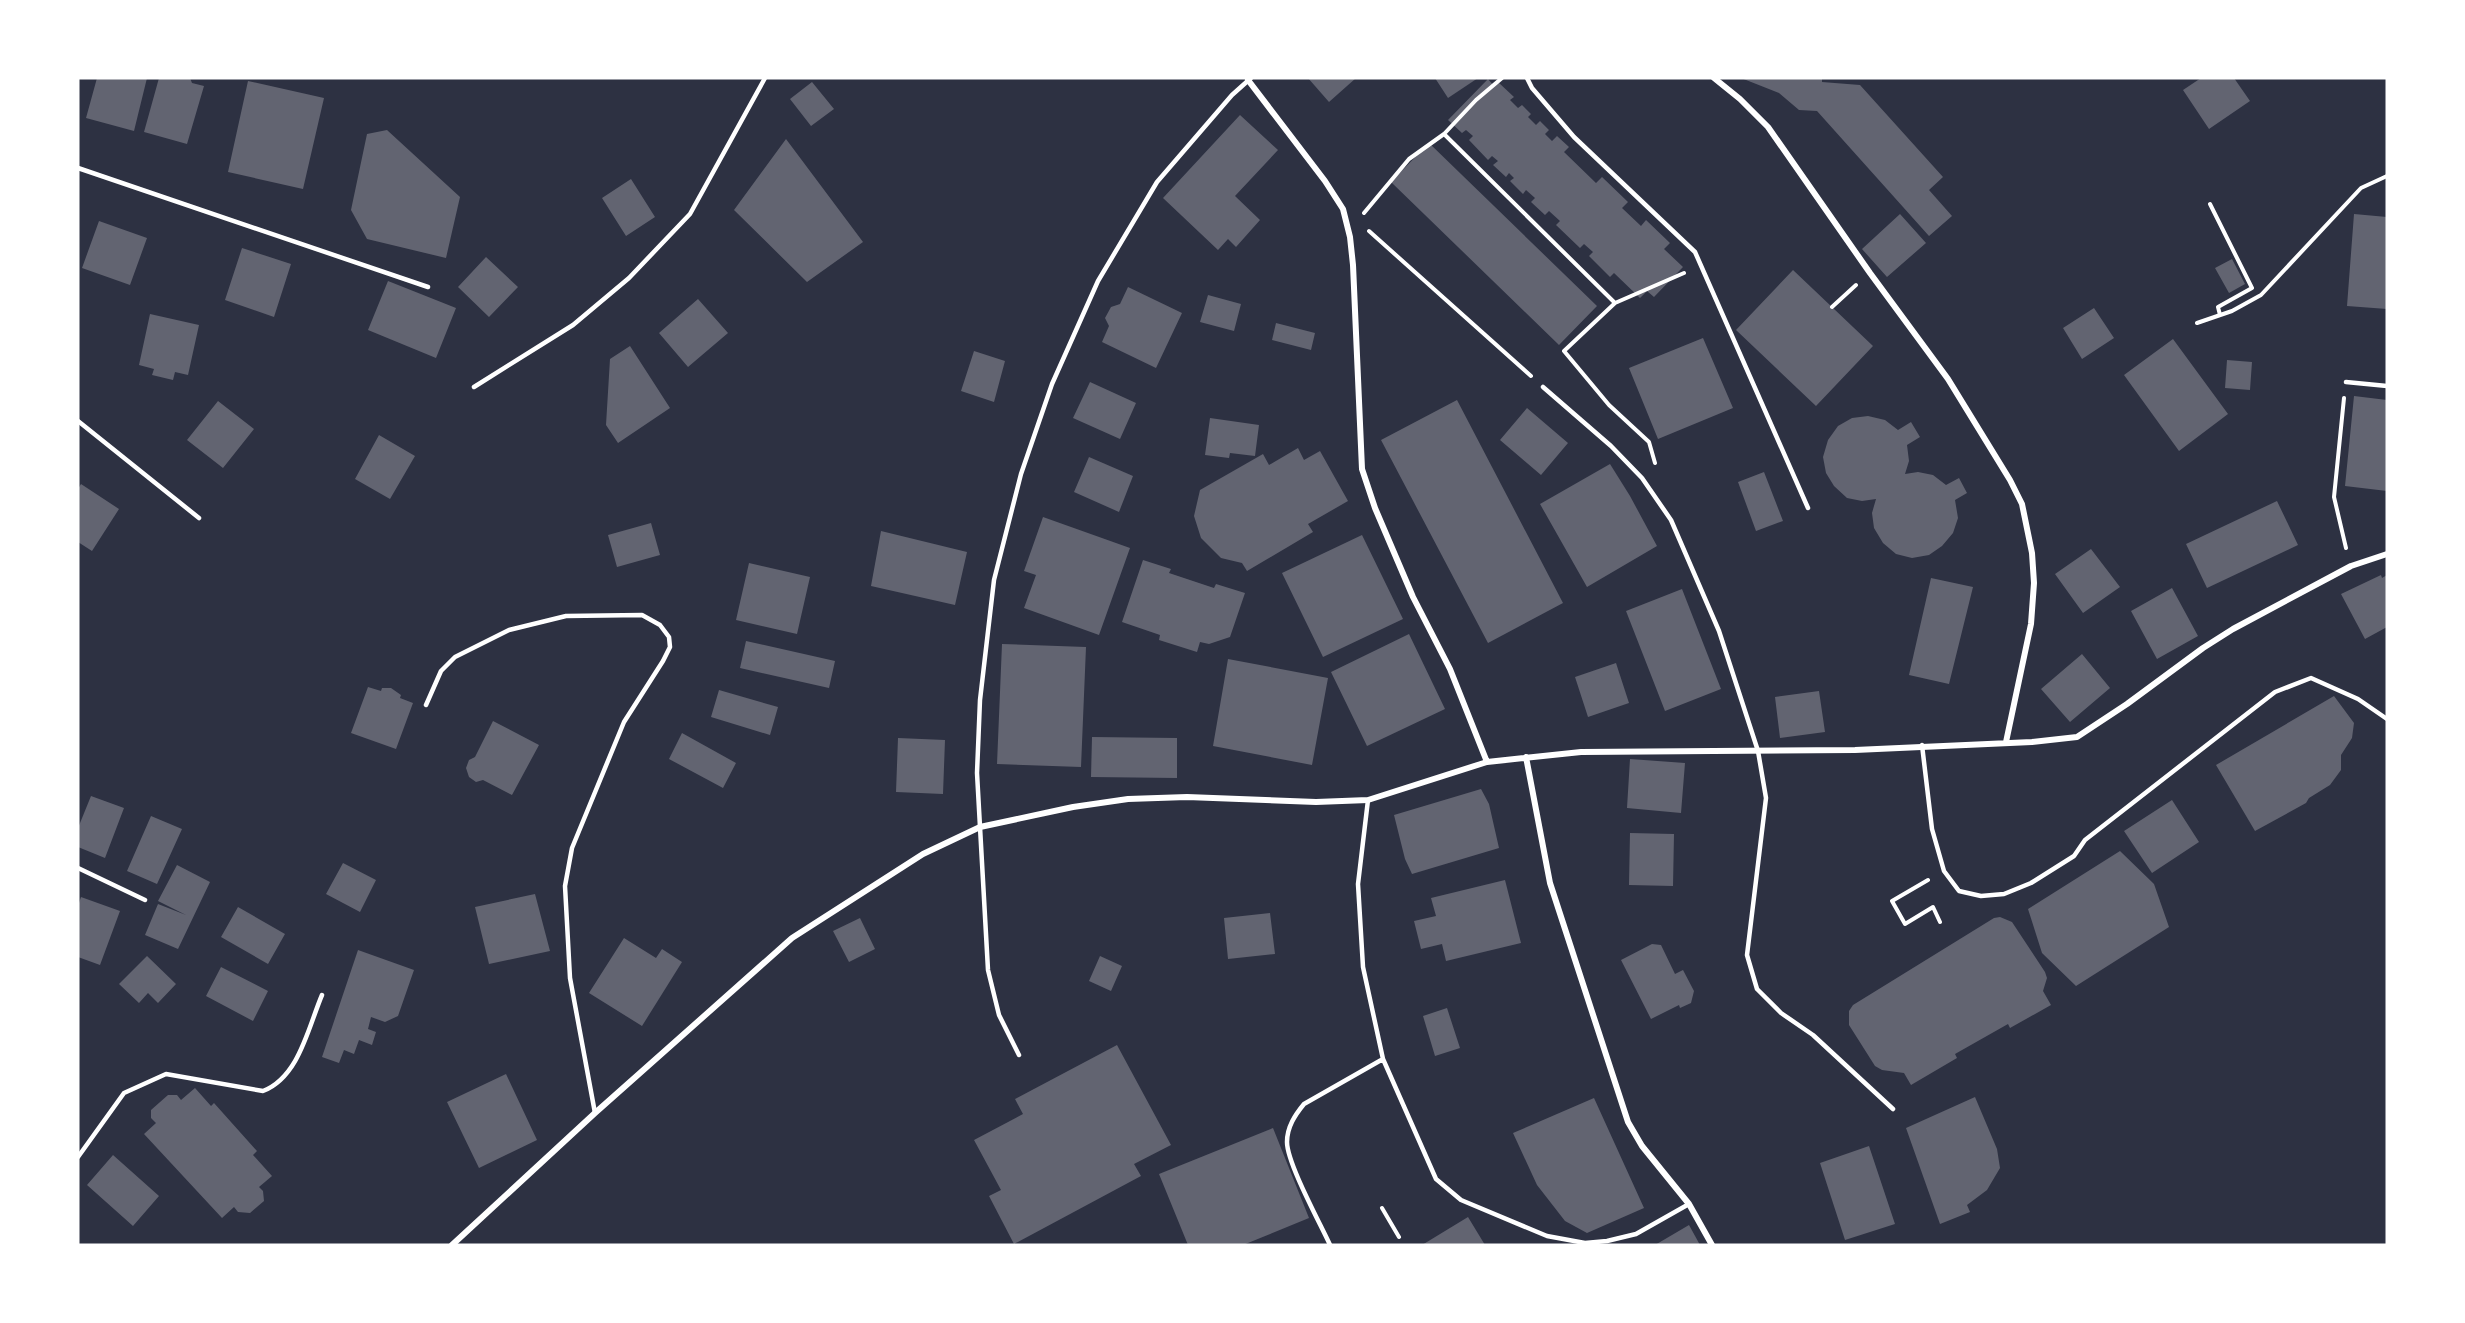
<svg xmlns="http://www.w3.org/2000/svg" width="2465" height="1323" font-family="Helvetica,sans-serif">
<rect width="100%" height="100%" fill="#2d3142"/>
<path fill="#626471" d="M 97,78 L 147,78 L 134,131 L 86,118 Z
M 159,78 L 190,78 L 192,83 L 204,86 L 187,144 L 144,132 Z
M 1308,78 L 1356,78 L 1329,102 Z
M 1435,78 L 1478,78 L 1448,98 Z
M 1741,78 L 1822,78 L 1822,82 L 1860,85 L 1943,177 L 1929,190 L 1952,216 L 1929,236 L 1817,111 L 1799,110 L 1779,93 Z
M 2201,78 L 2234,78 L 2250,101 L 2209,129 L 2183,90 Z
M 1488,79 L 1494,86 L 1498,82 L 1514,97 L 1510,100 L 1518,108 L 1522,105 L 1531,114 L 1528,117 L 1536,125 L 1540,121 L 1549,130 L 1545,134 L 1552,141 L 1557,136 L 1569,147 L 1564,152 L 1596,183 L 1602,177 L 1628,202 L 1622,208 L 1641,226 L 1646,220 L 1670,243 L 1664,249 L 1683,267 L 1654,297 L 1647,291 L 1640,298 L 1614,273 L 1610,277 L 1589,256 L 1593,252 L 1584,244 L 1580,248 L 1556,225 L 1560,221 L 1549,211 L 1545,215 L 1531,202 L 1535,198 L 1526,190 L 1523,194 L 1510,181 L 1514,178 L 1509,173 L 1506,177 L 1493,165 L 1498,161 L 1492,156 L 1488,160 L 1469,140 L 1473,136 L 1466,130 L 1462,133 L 1448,120 Z
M 248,81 L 324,98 L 303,189 L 228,172 Z
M 812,82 L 834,109 L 811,126 L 790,99 Z
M 1240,115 L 1278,150 L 1235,196 L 1260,220 L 1236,247 L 1228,239 L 1218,250 L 1163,198 Z
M 387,130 L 460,197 L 446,258 L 367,239 L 351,210 L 367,134 Z
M 786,139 L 863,242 L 807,282 L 734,210 Z
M 1429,143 L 1597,306 L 1559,345 L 1391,182 Z
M 631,179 L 655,217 L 626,236 L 602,198 Z
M 1900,214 L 1926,243 L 1887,277 L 1862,249 Z
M 2354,214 L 2387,217 L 2387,309 L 2347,306 Z
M 99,221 L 147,238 L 130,285 L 82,268 Z
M 242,248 L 291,264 L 274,317 L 225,300 Z
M 486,257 L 518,287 L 489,317 L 458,287 Z
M 2232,259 L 2245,284 L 2229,293 L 2215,268 Z
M 1793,270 L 1873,346 L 1816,406 L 1736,330 Z
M 388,281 L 456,308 L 436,358 L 368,330 Z
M 1128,287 L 1182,313 L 1156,368 L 1102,342 L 1109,326 L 1105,318 L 1111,307 L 1120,304 Z
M 1208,295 L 1241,304 L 1234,331 L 1200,322 Z
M 698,299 L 728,333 L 688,367 L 659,333 Z
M 2094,308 L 2114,338 L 2082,359 L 2063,328 Z
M 150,314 L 199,325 L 188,375 L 175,372 L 173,380 L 152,375 L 154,369 L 139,365 Z
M 1276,323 L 1315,333 L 1311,350 L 1272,340 Z
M 1703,338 L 1733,408 L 1658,439 L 1629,368 Z
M 2173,339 L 2228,414 L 2179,451 L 2124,375 Z
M 630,346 L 670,408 L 618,443 L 606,425 L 610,359 Z
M 974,351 L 1005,361 L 994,402 L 961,391 Z
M 2227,360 L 2252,362 L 2250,390 L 2225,388 Z
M 1090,382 L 1136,403 L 1120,439 L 1073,418 Z
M 2354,396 L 2387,400 L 2387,491 L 2345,486 Z
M 1457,400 L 1563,603 L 1488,643 L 1381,440 Z
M 218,401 L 254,429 L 223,468 L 187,440 Z
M 1527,408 L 1568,443 L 1541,475 L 1500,440 Z
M 1868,416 L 1885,420 L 1898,430 L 1911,422 L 1920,437 L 1907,445 L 1909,461 L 1905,474 L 1918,472 L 1933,475 L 1946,485 L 1959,478 L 1967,493 L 1955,500 L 1958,518 L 1953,533 L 1942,546 L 1929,555 L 1912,558 L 1896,554 L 1883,543 L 1874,528 L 1872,513 L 1876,499 L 1862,501 L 1847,498 L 1834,486 L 1826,473 L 1823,457 L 1828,440 L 1838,426 L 1852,418 Z
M 1210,418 L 1259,425 L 1255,456 L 1230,453 L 1229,458 L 1205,455 Z
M 379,435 L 415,456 L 390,499 L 355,479 Z
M 1298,448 L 1304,460 L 1320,451 L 1348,501 L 1308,524 L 1313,532 L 1247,571 L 1242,563 L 1221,558 L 1201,538 L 1194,516 L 1200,490 L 1263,454 L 1269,465 Z
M 1089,457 L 1133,476 L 1119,512 L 1074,492 Z
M 1610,464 L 1630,496 L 1657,546 L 1587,587 L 1540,504 Z
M 1764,472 L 1783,521 L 1756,531 L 1738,482 Z
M 81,484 L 119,509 L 92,551 L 78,542 L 78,489 Z
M 2277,501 L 2298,545 L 2207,588 L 2186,544 Z
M 1043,517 L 1130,548 L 1099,635 L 1024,608 L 1036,575 L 1024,571 Z
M 651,523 L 660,555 L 617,567 L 608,535 Z
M 881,531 L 967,552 L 955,605 L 871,586 Z
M 1362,535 L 1403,619 L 1323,657 L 1282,573 Z
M 2091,549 L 2120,587 L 2083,613 L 2055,574 Z
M 1143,560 L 1171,569 L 1169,573 L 1214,588 L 1216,584 L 1245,593 L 1230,637 L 1209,644 L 1200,642 L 1197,652 L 1159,640 L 1160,635 L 1122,622 Z
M 749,563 L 810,577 L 797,634 L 736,620 Z
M 2381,575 L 2382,578 L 2387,575 L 2387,627 L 2365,639 L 2341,594 Z
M 1931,578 L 1973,587 L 1949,684 L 1909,675 Z
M 2172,588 L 2198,636 L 2157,659 L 2131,611 Z
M 1682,589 L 1721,689 L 1665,711 L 1626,611 Z
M 1409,634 L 1445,709 L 1367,746 L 1331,672 Z
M 746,641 L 835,661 L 829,688 L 740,668 Z
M 1002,644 L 1086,647 L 1081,767 L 997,764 Z
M 2082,654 L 2110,688 L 2070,722 L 2041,689 Z
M 1228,659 L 1328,678 L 1312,765 L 1213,746 Z
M 1616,663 L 1629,703 L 1588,717 L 1575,677 Z
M 368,687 L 381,691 L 382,688 L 391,688 L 401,695 L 400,698 L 413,703 L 396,749 L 351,733 Z
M 719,690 L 778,707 L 770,735 L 711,717 Z
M 1819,691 L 1825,732 L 1780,738 L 1775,697 Z
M 2334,696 L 2354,723 L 2352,738 L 2341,755 L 2341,770 L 2330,785 L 2309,798 L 2306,803 L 2255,831 L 2216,765 Z
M 493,721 L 539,745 L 512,795 L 483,780 L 476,782 L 469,777 L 466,768 L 469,760 L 475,757 Z
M 682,733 L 736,763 L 723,788 L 669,759 Z
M 1092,737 L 1177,738 L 1177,778 L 1091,777 Z
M 898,738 L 945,740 L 943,794 L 896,792 Z
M 1630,759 L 1685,763 L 1681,813 L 1627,808 Z
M 1481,789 L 1489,804 L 1499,848 L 1412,874 L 1405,859 L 1394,815 Z
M 91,796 L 124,808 L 105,858 L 78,847 L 78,828 Z
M 2172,800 L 2199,842 L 2152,873 L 2124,831 Z
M 151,816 L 182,829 L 157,884 L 127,871 Z
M 1630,833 L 1674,834 L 1673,886 L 1629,885 Z
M 2120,851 L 2154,884 L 2169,927 L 2076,986 L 2042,953 L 2028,909 Z
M 343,863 L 376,880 L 360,912 L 326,894 Z
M 177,865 L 210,882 L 178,949 L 145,935 L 158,904 L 186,915 L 158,901 Z
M 1505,880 L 1521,943 L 1446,961 L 1442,944 L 1421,949 L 1414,921 L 1436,916 L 1431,898 Z
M 535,894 L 550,951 L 489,964 L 475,907 Z
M 81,897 L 120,911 L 100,965 L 78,957 L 78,906 Z
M 238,907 L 285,934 L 268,964 L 221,937 Z
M 1270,913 L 1275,954 L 1228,959 L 1224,918 Z
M 2000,917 L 2012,922 L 2045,972 L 2047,978 L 2043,991 L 2051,1005 L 2010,1028 L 2008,1024 L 1955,1054 L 1957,1058 L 1911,1085 L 1904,1073 L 1882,1070 L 1875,1066 L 1849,1025 L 1849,1011 L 1853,1005 L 1994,918 Z
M 860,918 L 875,949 L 849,962 L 833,931 Z
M 624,938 L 656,958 L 662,949 L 682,962 L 642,1026 L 589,993 Z
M 1652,944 L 1661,945 L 1675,974 L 1683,970 L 1694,991 L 1691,1003 L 1680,1008 L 1679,1005 L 1651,1019 L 1621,960 Z
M 358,950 L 414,970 L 398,1016 L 385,1022 L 371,1017 L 368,1029 L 376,1032 L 372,1045 L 359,1040 L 354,1054 L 344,1050 L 339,1063 L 322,1057 Z
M 147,956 L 176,984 L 158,1003 L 148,993 L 139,1003 L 119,984 Z
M 1100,956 L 1122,966 L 1111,991 L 1089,981 Z
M 221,967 L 268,991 L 253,1021 L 206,996 Z
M 1447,1008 L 1460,1048 L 1435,1056 L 1423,1016 Z
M 1117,1045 L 1171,1145 L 1134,1164 L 1141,1176 L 1014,1244 L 989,1196 L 1001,1190 L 974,1140 L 1023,1114 L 1015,1099 Z
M 506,1074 L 537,1140 L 479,1168 L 447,1102 Z
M 195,1088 L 211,1106 L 214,1103 L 257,1151 L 253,1155 L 272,1176 L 259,1187 L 263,1191 L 264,1201 L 250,1213 L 238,1212 L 234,1207 L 222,1218 L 144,1134 L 156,1123 L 151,1118 L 151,1110 L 168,1095 L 177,1095 L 181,1100 Z
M 1975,1097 L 1997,1149 L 2000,1168 L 1987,1190 L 1967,1205 L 1970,1212 L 1940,1224 L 1906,1128 Z
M 1594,1098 L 1644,1208 L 1587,1233 L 1565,1221 L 1537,1185 L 1513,1133 Z
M 1273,1128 L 1309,1218 L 1243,1245 L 1188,1245 L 1159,1174 Z
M 1869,1146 L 1895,1224 L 1845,1240 L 1820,1163 Z
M 113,1155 L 159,1196 L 133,1226 L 87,1185 Z
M 1468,1217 L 1485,1245 L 1422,1245 Z
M 1689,1225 L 1700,1245 L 1655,1245 Z"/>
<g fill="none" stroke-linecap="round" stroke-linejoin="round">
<path stroke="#fff" stroke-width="4" d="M 1444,134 L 1615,303 L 1564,351 L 1609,405 L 1649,442 L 1655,463
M 2210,204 L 2252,288 L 2218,307 L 2220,315
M 1364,213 L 1409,159 L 1444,134 L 1476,100 L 1502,78
M 1369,231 L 1531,376
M 1615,303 L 1684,273
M 1832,307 L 1856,285
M 2197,323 L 2232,311 L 2261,295 L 2361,188 L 2387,176
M 2344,398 L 2334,497 L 2346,548
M 1928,880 L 1892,901 L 1905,924 L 1933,907 L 1940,922
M 1382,1208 L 1399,1237"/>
<path stroke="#fff" stroke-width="4.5" d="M 1527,78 L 1532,88 L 1574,137 L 1695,252 L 1808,508
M 78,168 L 428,287
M 2346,382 L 2387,386
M 474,387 L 573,325 L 629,278 L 690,214 L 765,78
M 1543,387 L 1611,446 L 1642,478 L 1671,520 L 1719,631 L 1758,751 L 1766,798 L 1747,955 L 1757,989 L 1781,1013 L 1813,1035 L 1893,1109
M 78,421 L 199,518
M 426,705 L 441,671 L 455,657 L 509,630 L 566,616 L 642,615 L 660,625 L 669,637 L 670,647 L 663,661 L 624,722 L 572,848 L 565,886 L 570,978 L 595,1113
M 1922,745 L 1932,829 L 1944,871 L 1959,891 L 1981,896 L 2004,894 L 2031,883 L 2074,856 L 2085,840 L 2275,692 L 2311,678 L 2358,699 L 2387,719
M 1368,800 L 1358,884 L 1363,967 L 1383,1059 L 1436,1179 L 1461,1200 L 1547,1236 L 1585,1243 L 1607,1241 L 1636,1234 L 1689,1204
M 78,868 L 145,900
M 1019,1055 L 999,1015 L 988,970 L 980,827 L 977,773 L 980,700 L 994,580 L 1021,474 L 1052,384 L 1098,281 L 1157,182 L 1232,95 L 1251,78
M 78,1157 L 124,1093 L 166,1074 L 263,1091 C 299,1077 308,1028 322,995
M 1330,1245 C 1320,1223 1287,1163 1287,1142 C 1287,1127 1295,1115 1304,1104 L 1383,1059"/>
<path stroke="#fff" stroke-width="6" d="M 1714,78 L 1740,99 L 1768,127 L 1870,273 L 1948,379 L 2010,480 L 2022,504 L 2032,553 L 2034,583 L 2031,624 L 2006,742
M 1248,80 L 1325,181 L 1343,209 L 1350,237 L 1353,265 L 1362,469 L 1375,508 L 1413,597 L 1450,669 L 1487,762
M 1526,757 L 1550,883 L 1628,1122 L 1642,1146 L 1689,1204 L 1712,1245
M 452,1245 L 595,1113 L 792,938 L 923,854 L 980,827 L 1073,807 L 1128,799 L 1187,797 L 1316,802 L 1368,800 L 1487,762 L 1581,752 L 1855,750 L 2032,742 L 2077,737 L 2127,704 L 2203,648 L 2233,629 L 2351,566 L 2387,554"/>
</g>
<rect width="2465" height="1323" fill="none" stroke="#ffffff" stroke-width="159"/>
</svg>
